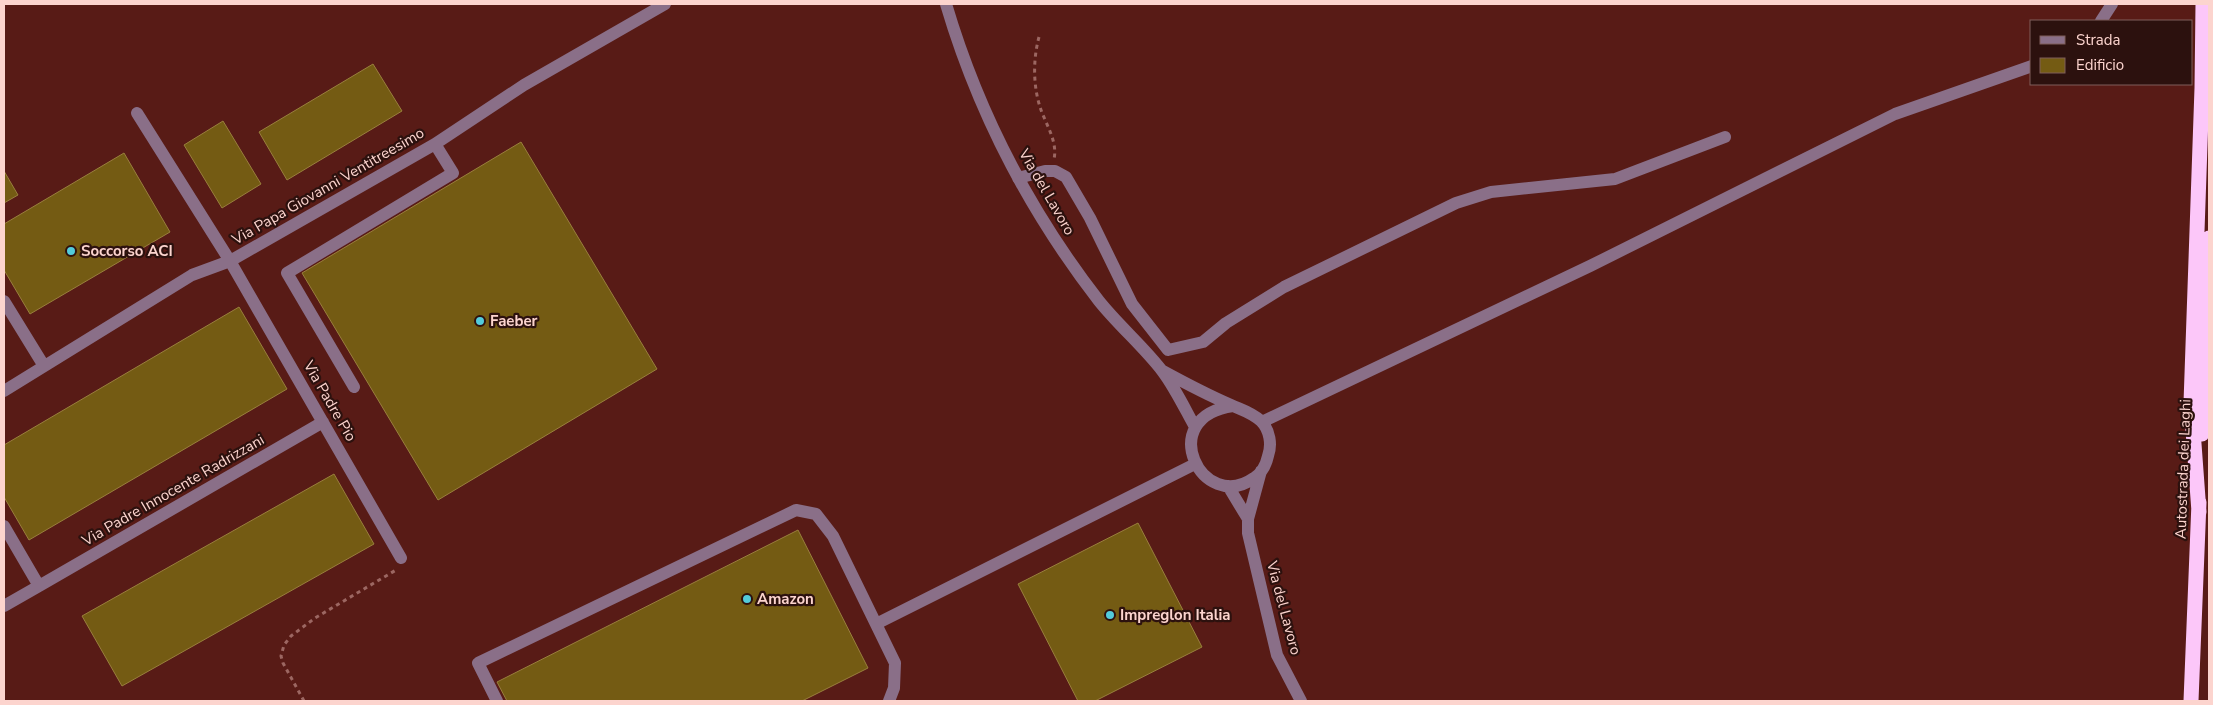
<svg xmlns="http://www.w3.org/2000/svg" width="2213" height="705" font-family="'Nunito Sans',sans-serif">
<rect width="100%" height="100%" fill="#581b16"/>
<path fill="#745b13" stroke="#997f3d" d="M 373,64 L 402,111 L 287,180 L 259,132 Z
M 223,121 L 261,184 L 222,208 L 184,145 Z
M 521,142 L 657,369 L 438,500 L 302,273 Z
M 124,153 L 170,232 L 30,314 L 4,270 L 4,224 Z
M 4,171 L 18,195 L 4,203 Z
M 239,307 L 287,389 L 29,540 L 4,497 L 4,445 Z
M 334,474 L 374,544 L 122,686 L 82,616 Z
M 1138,523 L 1202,647 L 1095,701 L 1078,701 L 1018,584 Z
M 798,530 L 868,668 L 802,701 L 507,701 L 497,682 Z"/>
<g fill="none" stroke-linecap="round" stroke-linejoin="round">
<path stroke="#9c6762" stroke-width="3" stroke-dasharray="4 4" stroke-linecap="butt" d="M 1039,37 C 1033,59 1033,85 1040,107 C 1045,123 1058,141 1054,159
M 304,701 L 283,663 L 281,656 L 284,645 L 291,636 L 315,618 L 396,570"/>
<path stroke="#8a6f88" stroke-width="12" d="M 946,4 C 978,112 1030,212 1099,301 C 1119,326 1144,347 1163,372 C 1175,388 1185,409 1195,427
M 2101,21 L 2112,4
M 137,113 L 230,261 L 401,558
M 1018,178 L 1045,171 L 1055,171 L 1066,177 L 1090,218 L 1132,304 L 1168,350 L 1203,342 L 1226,323 L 1284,287 L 1456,203 L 1491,192 L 1615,179 L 1725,137
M 4,301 L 44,366
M 1163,371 C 1185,383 1208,395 1231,405 C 1242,410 1251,412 1261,421 C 1270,430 1272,445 1268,456 C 1266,465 1262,473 1254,478 C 1202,515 1154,417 1233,406
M 354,387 L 287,273 L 453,173 L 435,144
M 4,391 L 192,275 L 230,261 L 435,144 L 524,85 L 665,4
M 1262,422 L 1590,266 L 1895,114 L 2032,66
M 1261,471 L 1248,519 L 1248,533 L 1277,655 L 1301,701
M 1228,486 L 1248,519
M 4,526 L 39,586 L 323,422
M 4,606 L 39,586
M 876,624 L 1195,464
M 497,701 L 478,663 L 796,510 L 816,514 L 833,536 L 895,663 L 894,688 L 889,701"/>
<path stroke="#fcc7f9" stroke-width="15" d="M 2202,434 L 2209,238
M 2199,512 L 2191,403 L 2202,88 L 2203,4
M 2191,701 L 2199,502"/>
</g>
<g fill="#53cbdb" stroke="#2c110e" stroke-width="2">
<circle cx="71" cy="251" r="5"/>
<circle cx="480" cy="321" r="5"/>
<circle cx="747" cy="599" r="5"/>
<circle cx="1110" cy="615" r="5"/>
</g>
<g text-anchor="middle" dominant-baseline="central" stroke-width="4.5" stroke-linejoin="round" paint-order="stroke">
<g font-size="15" fill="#fcd4ce" stroke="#2c110e">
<text transform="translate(328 186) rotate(-30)">Via Papa Giovanni Ventitreesimo</text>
<text transform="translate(1047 192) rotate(60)">Via del Lavoro</text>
<text transform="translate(330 401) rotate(60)">Via Padre Pio</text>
<text transform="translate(2183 469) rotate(-88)">Autostrada dei Laghi</text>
<text transform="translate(173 490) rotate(-30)">Via Padre Innocente Radrizzani</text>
<text transform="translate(1284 608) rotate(75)">Via del Lavoro</text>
</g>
<g font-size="15" font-weight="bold" fill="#fcd4ce" stroke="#2c110e" text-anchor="start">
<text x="81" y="251">Soccorso ACI</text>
<text x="490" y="321">Faeber</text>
<text x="757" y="599">Amazon</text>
<text x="1120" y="615">Impreglon Italia</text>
</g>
</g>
<rect width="2213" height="705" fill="none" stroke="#fcd4ce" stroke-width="10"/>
<rect x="2030" y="20" width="162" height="65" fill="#2c110e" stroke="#7f5f5b"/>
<rect x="2040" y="36" width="25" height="8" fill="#8a6f88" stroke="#7f5f5b"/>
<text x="2076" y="45" font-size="15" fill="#fcd4ce">Strada</text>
<rect x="2040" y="58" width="25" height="15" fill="#745b13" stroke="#7f5f5b"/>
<text x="2076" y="70" font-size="15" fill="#fcd4ce">Edificio</text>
</svg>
